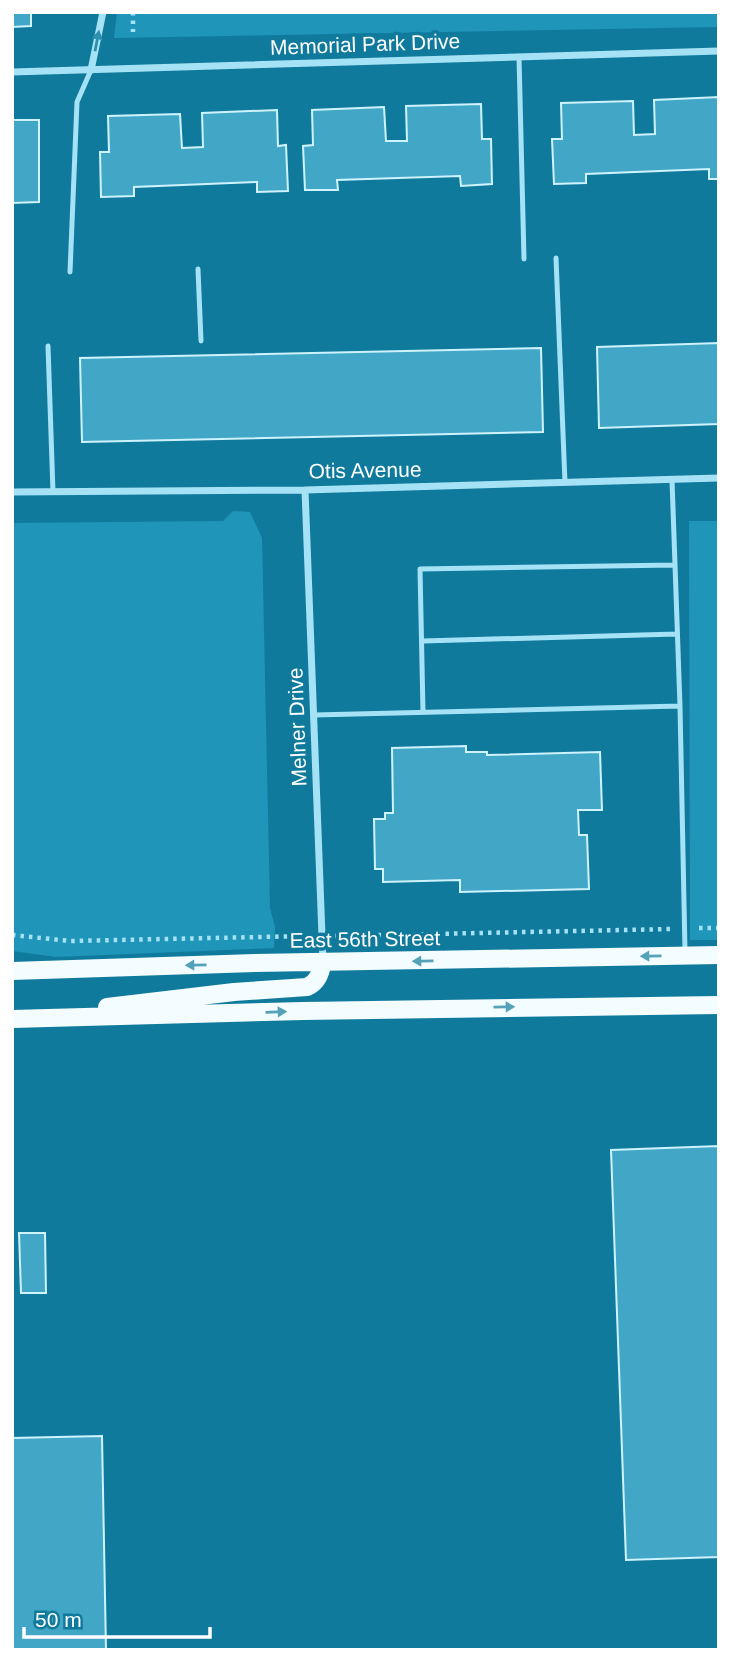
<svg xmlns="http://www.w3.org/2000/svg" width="731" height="1662" font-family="Arial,sans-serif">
<rect width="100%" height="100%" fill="#107a9d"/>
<path fill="#1f95ba" d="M 117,12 L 719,12 L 719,27 L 114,38 Z
M 233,511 L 250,512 L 262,538 L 270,908 L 275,927 L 274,948 L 56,957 L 12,951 L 12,523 L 223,521 Z
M 689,521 L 719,521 L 719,940 L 690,940 Z"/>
<path fill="#42a7c7" stroke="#cef3fe" stroke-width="2" d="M 12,12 L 31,12 L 31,26 L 12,27 Z
M 719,97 L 719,179 L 709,179 L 709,169 L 586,174 L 586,183 L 554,184 L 552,139 L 562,139 L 561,103 L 633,101 L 634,135 L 655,134 L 654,100 Z
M 481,104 L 482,139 L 491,139 L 492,184 L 461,186 L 460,176 L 337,180 L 338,190 L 305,190 L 303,146 L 313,145 L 312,110 L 384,107 L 386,141 L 407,141 L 406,106 Z
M 277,110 L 278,146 L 286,145 L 288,191 L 257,192 L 257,182 L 134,187 L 134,196 L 101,197 L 100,152 L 109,152 L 108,116 L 180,114 L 182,148 L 203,147 L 202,113 Z
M 12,120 L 39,120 L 39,202 L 12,203 Z
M 719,343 L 719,424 L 599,428 L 597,347 Z
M 541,348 L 543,432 L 82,442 L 80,358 Z
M 466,746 L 466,752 L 487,752 L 487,755 L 600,752 L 602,810 L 578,810 L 579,835 L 587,835 L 589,889 L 460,892 L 460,880 L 383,882 L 383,869 L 375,869 L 374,819 L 385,819 L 385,813 L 393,813 L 392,748 Z
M 719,1146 L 719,1557 L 626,1560 L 611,1150 Z
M 19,1233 L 45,1233 L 46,1293 L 21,1293 Z
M 102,1436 L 106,1650 L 12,1650 L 12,1438 Z"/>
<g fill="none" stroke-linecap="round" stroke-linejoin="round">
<path stroke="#a6e2f5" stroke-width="4.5" stroke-dasharray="3.5 5" stroke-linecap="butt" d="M 133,12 L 133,32
M 699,928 L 719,928
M 12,935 L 70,941 L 308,936
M 335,936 L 672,929"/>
<path stroke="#a6e2f5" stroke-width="5" d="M 519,57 L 524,259
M 556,258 L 565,483
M 198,269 L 201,341
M 70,272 L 77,102 L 91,70
M 48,346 L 53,492
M 423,641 L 677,634
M 680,706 L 685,951
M 423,712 L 420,569 L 675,565
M 314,715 L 680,706 L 672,480"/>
<path stroke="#a6e2f5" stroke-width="7" d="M 91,70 L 103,12
M 12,72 L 719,51
M 305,490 L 323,962
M 12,492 L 305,490 L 719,478"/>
<path stroke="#f3fcff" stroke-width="18" d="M 12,971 L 255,963 L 719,955
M 107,1007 L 234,992 L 307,987 C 318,982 320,974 323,962
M 12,1019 L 303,1011 L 719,1005"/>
</g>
<defs><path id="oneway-solid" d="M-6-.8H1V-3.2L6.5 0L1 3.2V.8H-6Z" transform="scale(1.75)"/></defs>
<use fill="#2e8faf" href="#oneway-solid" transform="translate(97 41) rotate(-79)"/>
<g fill="#54a1ba">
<use href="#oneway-solid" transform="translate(651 956) rotate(179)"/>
<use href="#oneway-solid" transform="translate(423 961) rotate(179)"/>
<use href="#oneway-solid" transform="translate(196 965) rotate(179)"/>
<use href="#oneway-solid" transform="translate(504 1007) rotate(-1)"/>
<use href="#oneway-solid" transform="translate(276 1012) rotate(-2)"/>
</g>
<g text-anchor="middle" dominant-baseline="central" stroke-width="7" stroke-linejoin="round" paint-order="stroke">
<g font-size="21" fill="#fff" stroke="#107a9d">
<text transform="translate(365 44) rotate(-2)">Memorial Park Drive</text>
<text transform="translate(365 470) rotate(-1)">Otis Avenue</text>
<text transform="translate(297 727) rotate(-92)">Melner Drive</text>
<text transform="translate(365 939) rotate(-1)">East 56th Street</text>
</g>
</g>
<rect width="731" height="1662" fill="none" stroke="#ffffff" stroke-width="28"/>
<path d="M24 1627v10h186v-10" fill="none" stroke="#ffffff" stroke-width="3.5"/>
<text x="35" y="1627" font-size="21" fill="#ffffff" stroke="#107a9d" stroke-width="5" paint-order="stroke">50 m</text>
</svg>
